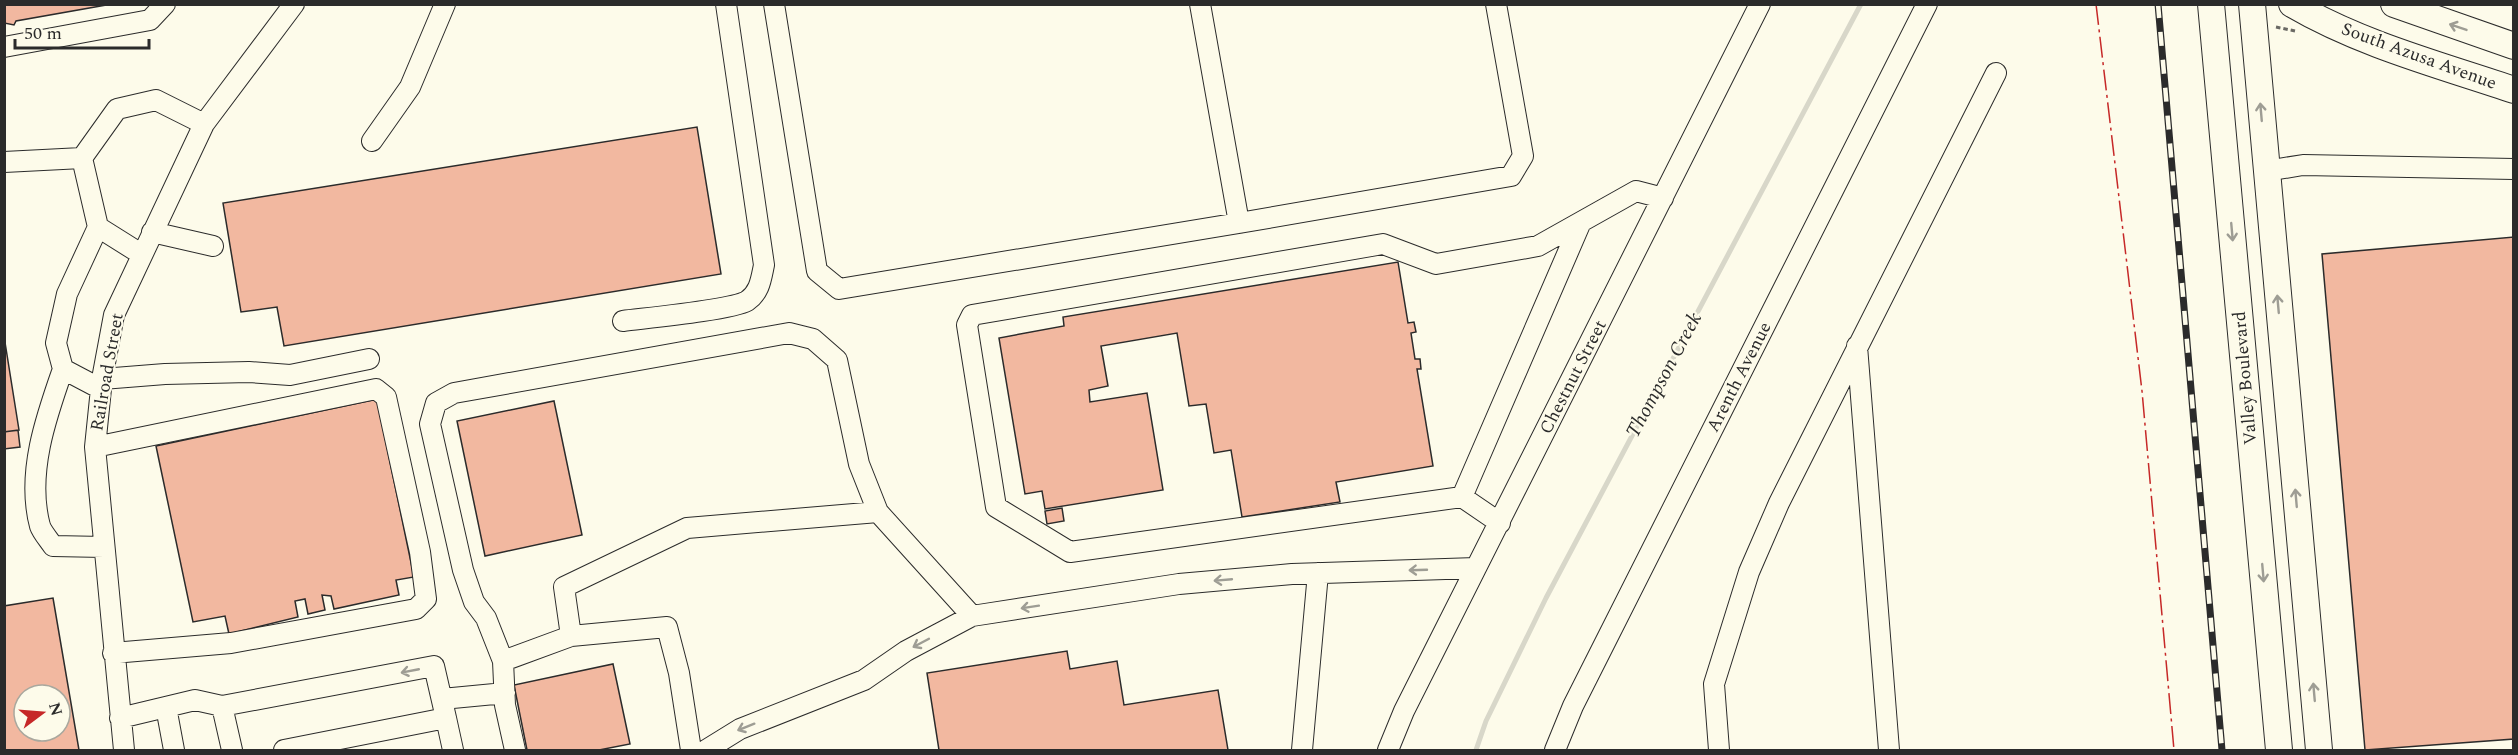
<svg xmlns="http://www.w3.org/2000/svg" width="2518" height="755" font-family="Spectral,serif">
<rect width="100%" height="100%" fill="#fdfbea"/>
<g fill="none" stroke-linecap="round" stroke-linejoin="round">
<path stroke="#d8d7c9" stroke-width="5" d="M 1476,750 L 1486,721 L 1546,598 L 1861,4"/>
</g>
<path fill="#f2b8a0" stroke="#2b2b2b" stroke-width="1.5" fill-rule="evenodd" d="M 4,4 L 112,4 L 16,21 L 14,25 L 4,23 Z
M 697,127 L 721,274 L 284,346 L 277,307 L 241,312 L 223,203 Z
M 2514,237 L 2514,739 L 2365,750 L 2322,254 Z
M 1398,262 L 1408,323 L 1414,322 L 1416,332 L 1411,333 L 1415,359 L 1420,359 L 1421,369 L 1417,369 L 1433,466 L 1336,482 L 1340,502 L 1242,517 L 1231,450 L 1214,453 L 1206,404 L 1189,406 L 1177,333 L 1101,346 L 1108,386 L 1089,390 L 1090,402 L 1147,393 L 1163,490 L 1045,509 L 1042,491 L 1025,494 L 999,338 L 1064,326 L 1063,317 Z
M 4,336 L 19,430 L 4,432 Z
M 377,399 L 414,577 L 396,580 L 399,595 L 334,609 L 331,596 L 322,595 L 325,610 L 308,614 L 305,599 L 295,601 L 298,617 L 229,634 L 225,616 L 193,622 L 156,446 Z
M 554,401 L 582,535 L 485,556 L 457,421 Z
M 18,430 L 20,447 L 4,449 L 4,432 Z
M 1062,508 L 1064,521 L 1047,524 L 1045,511 Z
M 53,598 L 79,750 L 4,750 L 4,606 ZM 24,695 L 60,695 L 60,731 L 24,731 Z
M 1067,651 L 1070,669 L 1117,661 L 1124,705 L 1218,690 L 1228,750 L 939,750 L 927,673 Z
M 613,664 L 630,744 L 599,750 L 527,750 L 514,685 Z"/>
<g fill="none" stroke-linecap="round" stroke-linejoin="round">
<g stroke="#2b2b2b" stroke-width="22">
<path id="minor" d="M 774,4 L 817,271 L 839,289 L 1239,223
M 1200,4 L 1239,223 L 1511,176 L 1523,156 L 1496,4
M 4,47 L 150,20 L 165,4
M 372,141 L 410,87 L 445,4
M 82,158 L 98,227 L 141,254
M 4,162 L 82,158 L 117,109 L 156,100 L 204,124
M 2266,171 L 2303,165 L 2514,169
M 98,227 L 67,294 L 56,343 L 63,369 L 101,389
M 152,232 L 213,246
M 623,321 C 646,318 731,310 747,301 C 760,292 761,279 764,265 L 726,4
M 1857,346 L 1889,750
M 63,369 C 46,417 26,474 40,526 C 42,532 49,540 53,546 L 104,547
M 102,379 L 165,374 L 249,372 L 290,375 L 369,359
M 95,447 L 376,389 L 386,397 L 420,552 L 426,599 L 416,609 L 231,643 L 113,653
M 1462,497 L 1581,222
M 1500,523 L 1462,497 L 1070,552 L 996,507 L 967,325 L 972,315 L 1383,244 L 1436,264 L 1538,246 L 1636,191 L 1663,198
M 503,661 L 486,618 L 474,602 L 463,570 L 430,424 L 436,403 L 454,393 L 789,333 L 813,339 L 837,360 L 859,464 L 878,512
M 442,699 L 505,693
M 222,706 L 434,666 L 446,718
M 166,707 L 174,750
M 120,718 L 195,700 L 222,706 L 232,750
M 124,750 L 95,447 L 102,379 L 114,315 L 204,124 L 294,4
M 284,750 L 446,718 L 453,750
M 515,750 L 505,705 L 503,661 L 571,636
M 691,750 L 679,673 L 667,627 L 571,636 L 564,587 L 687,528 L 878,512 L 972,616
M 706,750 L 740,729 L 864,680 L 906,651 L 972,616 L 1179,584 L 1292,574 L 1476,568
M 1302,750 L 1318,573
M 1388,750 L 1404,711 L 1760,4
M 1555,750 L 1573,706 L 1927,4
M 1719,750 L 1714,684 L 1749,572 L 1779,503 L 1996,73"/>
</g>
<g stroke="#2b2b2b" stroke-width="28">
<path id="major" d="M 2211,4 L 2279,750
M 2252,4 L 2319,750
M 2292,4 C 2360,44 2440,65 2514,90
M 2394,4 L 2514,46"/>
</g>
<path stroke="#6a6964" stroke-width="3" stroke-dasharray="4.5 3" stroke-linecap="butt" d="M 2276,27 L 2295,31"/>
<use href="#minor" stroke="#fdfbea" stroke-width="20"/>
<use href="#major" stroke="#fdfbea" stroke-width="26"/>
<g stroke="#2b2b2b" stroke-width="7">
<path id="rail" d="M 2158,4 L 2222,750"/>
</g>
<use href="#rail" stroke="#fdfbea" stroke-width="4.5" stroke-dasharray="14" stroke-linecap="butt"/>
<path stroke="#c62828" stroke-width="1.5" stroke-dasharray="21 4.5 3 4.5" stroke-linecap="butt" d="M 2096,4 L 2142,391 L 2174,750"/>
</g>
<defs><path id="oneway-shaft" d="M-6 0H5M1.5-3L5.5 0L1.5 3" fill="none" stroke-width="1.6" stroke-linecap="round" stroke-linejoin="round" transform="scale(1.5)"/></defs>
<g stroke="#9e9d94">
<use href="#oneway-shaft" transform="translate(2458 27) rotate(-161)"/>
<use href="#oneway-shaft" transform="translate(2261 112) rotate(-95)"/>
<use href="#oneway-shaft" transform="translate(2232 232) rotate(85)"/>
<use href="#oneway-shaft" transform="translate(2278 304) rotate(-95)"/>
<use href="#oneway-shaft" transform="translate(2296 498) rotate(-95)"/>
<use href="#oneway-shaft" transform="translate(1418 570) rotate(178)"/>
<use href="#oneway-shaft" transform="translate(2263 573) rotate(85)"/>
<use href="#oneway-shaft" transform="translate(1223 580) rotate(175)"/>
<use href="#oneway-shaft" transform="translate(1030 607) rotate(171)"/>
<use href="#oneway-shaft" transform="translate(921 643) rotate(152)"/>
<use href="#oneway-shaft" transform="translate(410 671) rotate(169)"/>
<use href="#oneway-shaft" transform="translate(2314 692) rotate(-95)"/>
<use href="#oneway-shaft" transform="translate(746 727) rotate(158)"/>
</g>
<g text-anchor="middle" dominant-baseline="central" stroke-width="4.5" stroke-linejoin="round" paint-order="stroke">
<g font-size="18" fill="#2b2b2b" stroke="#fdfbea">
<text transform="translate(2419 56) rotate(20)">South Azusa Avenue</text>
<text transform="translate(107 372) rotate(-80)">Railroad Street</text>
<text transform="translate(1573 377) rotate(-63)">Chestnut Street</text>
<text transform="translate(1739 377) rotate(-63)">Arenth Avenue</text>
<text transform="translate(2245 378) rotate(-95)">Valley Boulevard</text>
</g>
<g font-size="20" font-style="italic" fill="#2b2b2b" stroke="#fdfbea">
<text transform="translate(1664 375) rotate(-62)">Thompson Creek</text>
</g>
</g>
<rect width="2518" height="755" fill="none" stroke="#2b2b2b" stroke-width="12"/>
<g transform="translate(42 713) rotate(74)"><circle r="28" fill="#fdfbea" stroke="#a9a89e" stroke-width="1.5"/>
<path d="M0-4.5L10 22L0 15L-10 22Z" fill="#c62828"/>
<text y="-9" font-size="16" font-weight="bold" text-anchor="middle" fill="#2b2b2b">N</text>
</g>
<path d="M15 39v9h134v-9" fill="none" stroke="#2b2b2b" stroke-width="3"/>
<text x="24" y="39" font-size="18" fill="#2b2b2b" stroke="#fdfbea" stroke-width="4.5" paint-order="stroke">50 m</text>
</svg>
